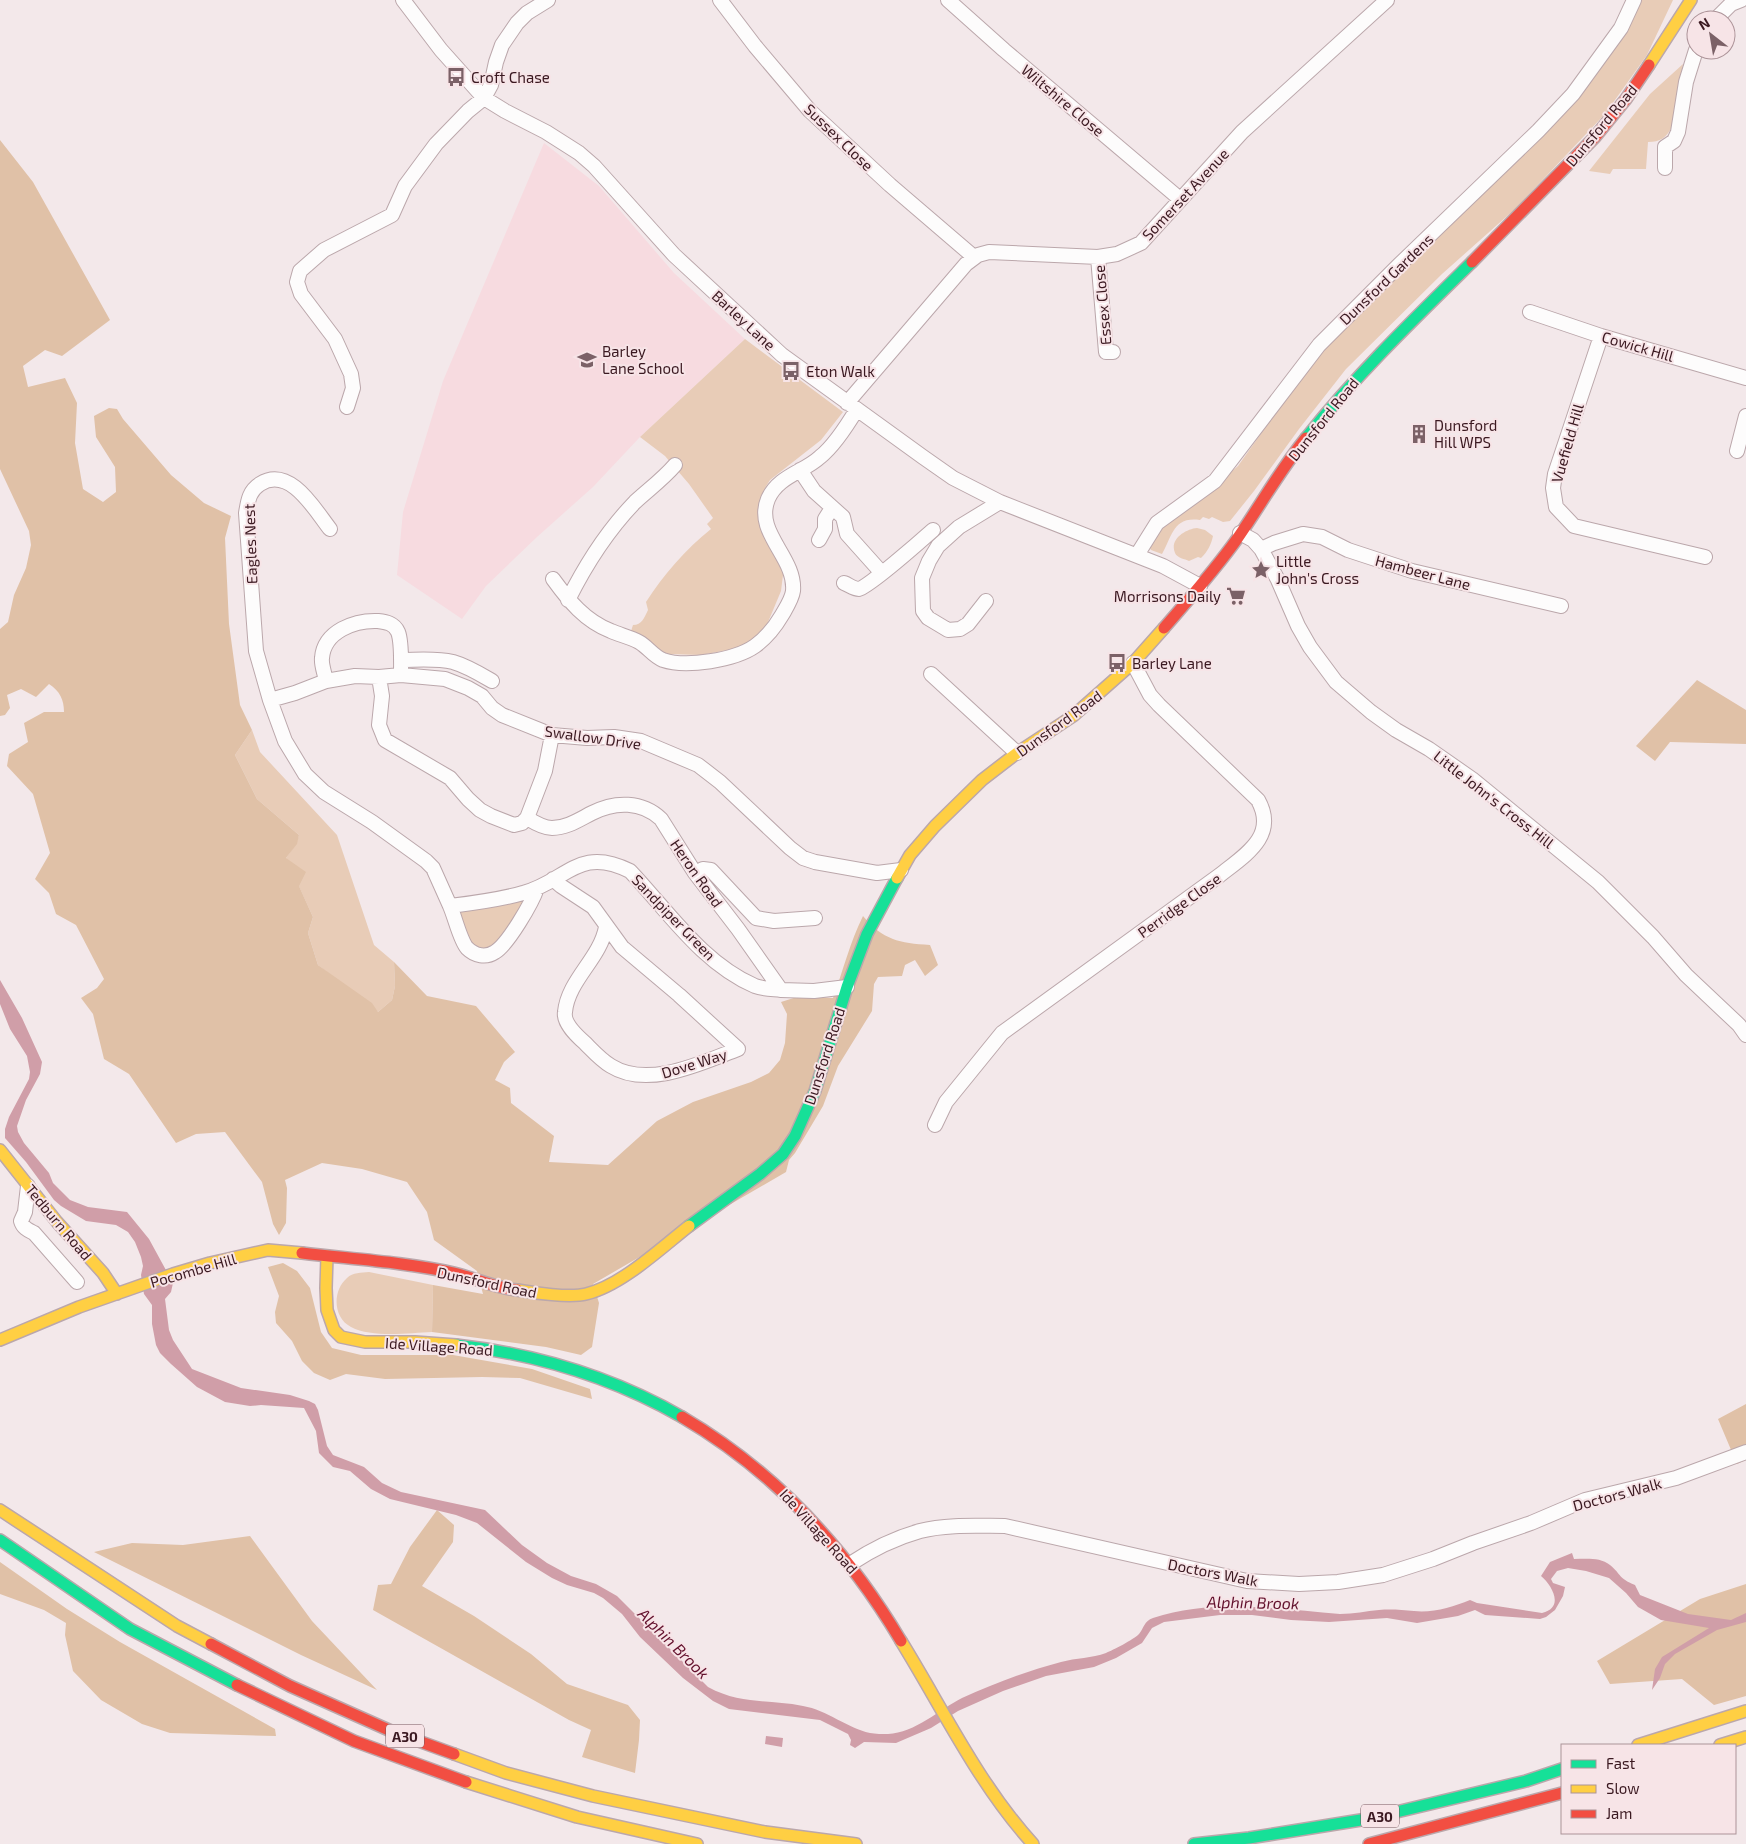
<svg xmlns="http://www.w3.org/2000/svg" width="1746" height="1844" font-family="'Exo 2',sans-serif">
<rect width="100%" height="100%" fill="#f3e8ea"/>
<path fill="#f7dbe0" d="M 544,143 L 599,186 L 674,273 L 745,339 L 640,437 L 593,487 L 537,537 L 486,586 L 462,619 L 397,575 L 403,512 L 443,381 Z"/>
<path fill="#e8ccb7" d="M 1639,0 L 1673,0 L 1647,55 L 1605,114 L 1515,209 L 1442,274 L 1346,369 L 1299,429 L 1254,491 L 1230,521 L 1223,522 L 1212,517 L 1209,519 L 1203,517 L 1200,520 C 1173,516 1172,537 1162,554 L 1151,550 L 1148,545 L 1164,522 L 1188,509 L 1238,466 L 1311,363 L 1343,328 L 1512,164 Z
M 1683,64 L 1672,126 C 1667,138 1660,142 1648,142 L 1646,169 L 1613,169 L 1610,174 L 1589,171 L 1650,94 Z
M 745,339 L 843,412 L 821,440 L 770,480 L 765,488 L 760,504 L 784,567 L 781,591 L 766,627 L 753,641 L 733,649 L 701,655 L 668,654 L 658,650 L 647,639 L 631,631 L 633,625 C 642,625 644,618 648,610 L 646,602 C 664,574 685,550 711,529 L 707,524 L 713,518 L 689,484 L 665,456 L 640,437 Z
M 1197,528 L 1205,530 L 1213,536 C 1211,545 1208,551 1201,558 L 1198,557 L 1189,561 C 1185,559 1177,558 1175,553 C 1169,539 1186,529 1197,528 Z
M 252,730 L 260,752 L 337,835 L 374,945 L 394,962 L 395,986 L 392,1000 L 378,1012 L 318,965 L 308,933 L 313,917 L 286,858 L 296,844 L 299,835 L 257,799 L 235,755 Z
M 527,899 L 500,943 L 484,950 L 470,945 L 456,913 L 459,908 Z
M 369,1272 L 433,1285 L 432,1332 C 409,1333 372,1338 351,1327 C 333,1318 332,1291 347,1278 C 353,1272 361,1273 369,1272 Z"/>
<path fill="#e0c1a7" d="M 0,140 L 33,182 L 110,320 L 62,356 L 45,350 L 23,366 L 28,387 L 65,378 L 77,403 L 75,443 L 83,489 L 103,502 L 116,492 L 115,467 L 96,437 L 94,416 L 109,408 L 117,409 L 123,419 L 171,475 L 204,503 L 231,516 L 225,538 L 229,624 L 240,705 L 252,730 L 235,755 L 257,799 L 299,835 L 297,844 L 286,858 L 306,872 L 299,886 L 313,917 L 308,933 L 318,965 L 372,1003 L 378,1012 L 392,1000 L 395,986 L 394,962 L 427,996 L 476,1006 L 515,1052 L 504,1062 L 495,1080 L 510,1088 L 511,1103 L 554,1136 L 549,1162 L 608,1165 L 657,1121 L 693,1102 L 751,1082 L 769,1073 L 780,1060 L 785,1043 L 787,1014 L 781,1002 L 800,996 L 833,998 C 843,971 850,942 863,916 C 883,940 899,943 930,945 L 938,965 L 925,976 L 915,960 L 905,965 L 902,976 L 878,977 L 874,984 L 872,1011 L 838,1066 L 823,1106 L 795,1153 L 789,1160 L 786,1172 L 593,1284 L 599,1303 L 592,1347 L 581,1355 L 546,1347 L 432,1332 L 433,1285 L 483,1294 L 477,1271 L 434,1240 L 427,1212 L 407,1182 L 362,1169 L 322,1163 L 285,1180 L 287,1188 L 286,1223 L 279,1235 L 273,1224 L 262,1182 L 225,1132 L 196,1134 L 176,1143 L 129,1074 L 104,1059 L 93,1014 L 81,998 L 97,988 L 104,979 L 76,925 L 56,914 L 49,893 L 35,879 L 50,853 L 33,794 L 7,766 L 9,754 L 28,742 L 24,723 L 44,712 L 64,712 C 64,700 60,691 49,684 L 36,697 L 21,689 L 7,695 L 10,708 L 5,715 L 0,716 L 0,629 L 8,622 L 14,595 L 26,568 L 31,545 L 29,531 L 0,469 Z
M 1697,680 L 1746,710 L 1746,744 L 1670,742 L 1655,761 L 1636,746 Z
M 283,1263 L 297,1271 L 310,1288 L 321,1332 L 332,1348 L 361,1355 L 453,1355 L 532,1369 L 590,1389 L 592,1399 L 520,1378 L 482,1377 L 385,1379 L 346,1374 L 330,1380 L 314,1373 L 302,1361 L 292,1341 L 276,1323 L 275,1312 L 279,1296 L 268,1267 Z
M 1746,1404 L 1746,1460 L 1737,1464 L 1718,1419 Z
M 437,1510 L 454,1525 L 453,1542 L 422,1586 L 474,1616 L 531,1654 L 567,1684 L 628,1705 L 640,1720 L 639,1740 L 635,1773 L 582,1757 L 591,1730 L 569,1720 L 373,1610 L 378,1585 L 391,1584 L 410,1547 Z
M 250,1536 L 312,1621 L 377,1690 L 301,1655 L 94,1552 L 132,1543 L 183,1545 Z
M 0,1562 L 67,1609 L 120,1642 L 275,1729 L 276,1736 L 170,1733 L 142,1724 L 101,1700 L 73,1671 L 65,1635 L 66,1623 L 44,1610 L 0,1594 Z
M 1746,1584 L 1746,1696 L 1714,1705 L 1682,1679 L 1610,1684 L 1597,1661 L 1700,1599 Z"/>
<path fill="#d09ea8" d="M 0,980 L 22,1018 L 42,1062 L 40,1074 L 26,1100 L 17,1126 L 18,1132 L 24,1143 L 49,1173 L 53,1183 L 70,1200 L 88,1207 L 127,1212 L 149,1239 L 173,1283 L 171,1292 L 165,1299 L 169,1330 L 173,1340 L 192,1369 L 241,1388 L 290,1395 L 309,1401 L 315,1404 L 318,1410 L 327,1446 L 333,1455 L 364,1467 L 382,1483 L 401,1492 L 485,1510 L 522,1545 L 547,1563 L 571,1576 L 596,1584 L 617,1596 L 708,1687 C 741,1705 768,1699 803,1706 C 827,1710 847,1728 870,1733 C 875,1734 883,1734 888,1734 C 915,1733 940,1709 962,1698 C 995,1683 1027,1671 1061,1662 C 1076,1658 1092,1658 1106,1653 C 1113,1650 1133,1640 1139,1634 C 1144,1628 1144,1621 1153,1618 C 1214,1598 1278,1609 1340,1614 C 1354,1614 1366,1611 1379,1610 C 1391,1609 1402,1610 1414,1611 C 1433,1613 1453,1607 1470,1600 L 1477,1603 L 1542,1613 C 1565,1608 1552,1585 1541,1576 L 1550,1562 L 1572,1553 L 1574,1559 C 1586,1559 1600,1557 1610,1565 C 1622,1575 1618,1578 1635,1585 L 1640,1595 L 1688,1614 L 1731,1620 L 1746,1613 L 1746,1622 L 1717,1630 L 1675,1654 L 1665,1664 L 1660,1678 L 1652,1690 L 1655,1669 L 1662,1657 L 1709,1628 L 1661,1620 L 1638,1607 L 1626,1593 L 1609,1578 L 1586,1571 L 1568,1568 L 1557,1571 L 1551,1579 L 1553,1583 L 1565,1587 L 1563,1596 L 1555,1610 L 1546,1617 L 1540,1619 L 1485,1615 L 1475,1610 L 1458,1616 L 1417,1623 L 1387,1618 L 1329,1622 L 1291,1620 L 1252,1615 L 1220,1615 L 1164,1622 L 1152,1628 L 1142,1643 L 1116,1658 L 1094,1667 L 1046,1676 L 1003,1691 L 958,1711 L 931,1728 L 896,1743 L 864,1742 L 855,1748 L 850,1745 L 851,1740 L 848,1734 L 820,1720 L 729,1709 L 713,1701 L 683,1678 L 640,1637 L 622,1614 L 603,1598 L 594,1593 L 567,1585 L 552,1578 L 526,1562 L 477,1523 L 456,1515 L 390,1499 L 371,1489 L 350,1471 L 333,1467 L 319,1453 L 316,1431 L 304,1408 L 261,1405 L 250,1406 L 225,1402 L 197,1387 L 171,1364 L 160,1353 L 156,1345 L 152,1324 L 152,1305 L 144,1294 L 141,1275 L 143,1266 L 141,1257 L 135,1242 L 128,1232 L 116,1225 L 86,1221 L 61,1206 L 54,1200 L 26,1162 L 5,1138 L 5,1129 L 9,1117 L 29,1079 L 30,1072 L 27,1056 L 10,1029 L 0,1004 Z
M 766,1736 L 783,1738 L 782,1747 L 765,1744 Z"/>
<g fill="none" stroke-linecap="round" stroke-linejoin="round">
<g stroke="#bba7ab" stroke-width="16">
<path id="street" d="M 403,0 L 441,50 L 484,98 L 505,111 L 546,132 L 579,153 L 594,166 L 674,255 L 782,355 L 923,457 L 953,478 L 1000,502 L 1163,566 L 1200,586
M 720,0 L 755,46 L 810,111 L 890,185 L 974,257
M 948,0 L 1004,50 L 1180,199
M 1715,20 L 1731,4 L 1741,0
M 1665,168 L 1665,147 L 1674,141 L 1678,132 L 1686,82 L 1696,50
M 1098,257 L 1106,352 L 1113,352
M 1530,312 L 1601,336 L 1746,378
M 1601,336 L 1555,474 L 1553,488 L 1556,507 L 1574,526 L 1705,557
M 847,403 L 966,264 L 978,255 L 989,252 L 1098,257 L 1117,254 L 1141,243 L 1242,132 L 1387,0
M 347,407 L 353,388 L 351,374 L 335,339 L 301,294 L 297,282 L 300,271 L 324,250 L 392,215 L 405,186 L 436,144 L 468,111 L 484,98 L 491,85 L 496,62 L 502,45 L 517,23 L 527,13 L 548,0
M 1737,451 L 1746,416
M 800,470 L 814,491 L 843,517 L 847,534 L 881,572
M 330,529 C 315,510 290,465 260,484 C 249,491 248,501 246,513 L 256,651 L 270,700 L 285,741 L 305,774 L 324,792 L 372,822 L 426,861 L 433,868 L 450,906 C 474,903 499,900 523,893 C 566,882 578,845 630,871 C 668,911 702,963 755,986 C 763,989 772,989 781,990
M 1240,533 L 1253,540 L 1261,549 L 1278,580 L 1298,626 L 1310,647 L 1336,682 L 1371,712 L 1396,730 L 1429,749 L 1472,779 L 1598,882 L 1653,937 L 1686,975 L 1739,1025 L 1746,1035
M 819,540 L 825,529 L 825,519 L 832,508
M 1261,549 L 1274,543 L 1303,534 L 1322,537 L 1348,550 L 1412,571 L 1561,606
M 1137,555 L 1157,523 L 1215,481 L 1319,345 L 1400,264 L 1538,131 L 1573,94 L 1621,28 L 1634,0
M 553,579 C 569,601 585,621 611,631 C 620,635 630,637 639,642 C 648,647 653,656 663,660 C 686,668 735,660 755,646 C 766,638 775,627 782,615 C 786,608 792,599 793,591 C 796,557 754,533 768,499 C 778,476 804,472 820,457 C 834,446 848,424 857,409
M 844,583 C 849,585 854,589 859,589 C 866,589 924,538 933,530
M 568,600 C 586,564 607,531 635,502 C 648,490 663,479 675,465
M 986,601 L 968,624 L 960,629 L 948,630 L 928,618 L 923,611 L 922,578 L 929,561 L 938,546 L 959,527 L 1000,502
M 401,660 C 417,660 436,658 453,662 C 467,666 480,674 492,681
M 931,674 L 1017,753
M 379,677 L 382,696 L 379,725 L 385,740 L 450,778 L 468,799 L 480,810 L 491,816 L 514,825 L 522,823 L 527,818
M 326,681 C 325,674 321,665 322,658 C 324,631 355,620 378,621 C 386,622 394,623 398,632 C 402,642 401,663 401,675
M 270,700 L 295,693 L 326,681 L 355,676 L 379,677 L 401,675 L 445,679 L 468,688 L 482,696 L 492,708 L 502,715 L 552,735 L 587,738 L 614,737 L 641,741 L 698,765 L 720,782 L 790,848 L 803,858 L 815,862 L 877,873 L 901,870
M 527,818 C 535,823 544,828 552,828 C 567,828 580,819 592,813 C 615,801 642,801 661,819 L 695,873 L 738,929 L 781,990 L 814,991 L 847,987
M 527,818 L 545,771 L 552,735
M 695,873 L 703,869 L 711,870 L 756,918 L 774,921 L 815,918
M 553,879 L 561,886 L 593,907 L 622,947 L 679,995 L 738,1049 C 701,1063 648,1089 611,1066 C 601,1060 593,1051 585,1043 C 577,1036 563,1023 565,1012 C 568,980 600,959 606,927
M 450,906 C 455,917 460,940 467,948 C 475,956 486,958 495,952 C 508,944 532,903 537,888
M 935,1125 L 946,1102 L 1002,1033 L 1220,875 C 1245,855 1278,836 1258,800 L 1159,705 L 1150,695 L 1133,663
M 28,1186 L 25,1212 L 21,1221 C 23,1228 28,1230 34,1233 L 77,1282
M 850,1564 C 871,1550 895,1538 920,1531 C 947,1524 978,1526 1005,1526 L 1247,1581 L 1299,1584 L 1338,1582 L 1383,1575 L 1433,1559 L 1473,1543 L 1531,1523 L 1585,1500 L 1676,1478 L 1746,1452"/>
</g>
<g stroke="#bba7ab" stroke-width="14">
<path id="fast" d="M 1306,438 C 1357,374 1414,319 1472,262
M 689,1226 L 760,1174 L 783,1154 L 795,1136 L 815,1091 L 847,987 L 867,934 L 897,878
M 456,1345 C 536,1354 612,1377 682,1417
M 0,1540 L 130,1629 L 237,1685
M 1194,1844 L 1249,1838 L 1367,1819 L 1526,1781 L 1562,1769"/>
</g>
<g stroke="#bba7ab" stroke-width="14">
<path id="slow" d="M 1649,65 L 1691,0
M 897,878 L 910,855 L 935,826 L 982,780 L 1017,753 L 1073,716 L 1133,663 L 1164,628
M 0,1150 L 57,1222 L 103,1273 L 117,1294
M 327,1256 L 326,1288 L 327,1310 L 334,1330 L 341,1337 L 365,1342 L 415,1342 L 456,1345
M 517,1290 C 534,1293 570,1298 586,1294 C 621,1286 661,1248 689,1226
M 0,1340 L 79,1307 L 173,1274 L 210,1263 L 268,1250 L 302,1253
M 0,1510 L 177,1626 L 211,1644
M 901,1641 C 943,1709 979,1785 1033,1844
M 1638,1745 L 1746,1711
M 1720,1745 L 1746,1737
M 454,1754 L 506,1773 L 593,1796 L 765,1832 L 856,1844
M 466,1782 L 577,1817 L 697,1844"/>
</g>
<g stroke="#bba7ab" stroke-width="14">
<path id="jam" d="M 1472,262 L 1595,137 L 1626,99 L 1649,65
M 1164,628 C 1189,599 1215,570 1237,539 C 1260,506 1280,470 1306,438
M 302,1253 C 352,1259 404,1262 454,1273 C 475,1278 495,1288 517,1290
M 682,1417 C 774,1471 847,1550 901,1641
M 211,1644 L 290,1686 L 391,1731 L 454,1754
M 237,1685 L 354,1741 L 466,1782
M 1369,1844 L 1562,1793"/>
</g>
<use href="#street" stroke="#fdfcfc" stroke-width="14"/>
<use href="#fast" stroke="#16e098" stroke-width="11"/>
<use href="#slow" stroke="#ffcf43" stroke-width="11"/>
<use href="#jam" stroke="#f24e42" stroke-width="11"/>
</g>
<defs>
<g id="bus-bare" transform="scale(1.5)"><path d="M-5-6H5V4H4V6H2V4H-2V6H-4V4H-5ZM-3.5-4V0h7V-4ZM-3.5 1.2v1.5H-2V1.2ZM2 1.2v1.5H3.5V1.2Z" fill="#7b6167" stroke="#f7e4e7" stroke-width="2.5" paint-order="stroke"/></g>
<g id="school-bare" transform="scale(1.5)"><path d="M0-5L7-2L0 1L-7-2ZM-4 1L0 2.5L4 1V4Q0 6-4 4Z" fill="#7b6167" stroke="#f7e4e7" stroke-width="2.5" paint-order="stroke"/></g>
<g id="building-bare" transform="scale(1.5)"><path d="M-4-6H4V6H1V3H-1V6H-4ZM-2.5-4.3h1.7v1.8h-1.7ZM.8-4.3h1.7v1.8H.8ZM-2.5-1h1.7V.8h-1.7ZM.8-1h1.7V.8H.8Z" fill="#7b6167" stroke="#f7e4e7" stroke-width="2.5" paint-order="stroke"/></g>
<g id="sight-bare" transform="scale(1.5)"><path d="M0-6L1.8-2.2L6-1.7L2.9 1.2L3.7 5.4L0 3.3L-3.7 5.4L-2.9 1.2L-6-1.7L-1.8-2.2Z" fill="#7b6167" stroke="#f7e4e7" stroke-width="2.5" paint-order="stroke"/></g>
<g id="supermarket-bare" transform="scale(1.5)"><path d="M-6-5.5h2.5l.6 2H6L4.5 2H-2.5L-4.4-4H-6ZM-1.5 3.2a1.3 1.3 0 1 0 .1 0ZM3 3.2a1.3 1.3 0 1 0 .1 0Z" fill="#7b6167" stroke="#f7e4e7" stroke-width="2.5" paint-order="stroke"/></g>
</defs>
<g fill-rule="evenodd">
<use href="#bus-bare" x="456" y="77"/>
<use href="#school-bare" x="587" y="360"/>
<use href="#bus-bare" x="791" y="371"/>
<use href="#building-bare" x="1419" y="434"/>
<use href="#sight-bare" x="1261" y="570"/>
<use href="#supermarket-bare" x="1236" y="596"/>
<use href="#bus-bare" x="1117" y="663"/>
</g>
<g text-anchor="middle" dominant-baseline="central" stroke-width="4" stroke-linejoin="round" paint-order="stroke">
<g fill="#f7e4e7" stroke="#73565c" stroke-width="1">
<rect x="386" y="1724.5" width="38" height="23" rx="4"/>
<rect x="1361" y="1804.5" width="38" height="23" rx="4"/>
</g>
<g font-size="14" font-weight="bold" fill="#3b1921">
<text x="405" y="1736">A30</text>
<text x="1380" y="1816">A30</text>
</g>
<g font-size="15" fill="#3b1921" stroke="#f7e4e7" text-anchor="start">
<text x="471" y="77">Croft Chase</text>
<text x="602" y="351">Barley<tspan x="602" dy="17">Lane School</tspan></text>
<text x="806" y="371">Eton Walk</text>
<text x="1434" y="425">Dunsford<tspan x="1434" dy="17">Hill WPS</tspan></text>
<text x="1276" y="561">Little<tspan x="1276" dy="17">John's Cross</tspan></text>
<text x="1221" y="596" text-anchor="end">Morrisons Daily</text>
<text x="1132" y="663">Barley Lane</text>
</g>
<g font-size="15" fill="#3b1921" stroke="#f7e4e7">
<text transform="translate(1063 100) rotate(40)">Wiltshire Close</text>
<text transform="translate(1601 125) rotate(-50)">Dunsford Road</text>
<text transform="translate(839 137) rotate(44)">Sussex Close</text>
<text transform="translate(1185 194) rotate(-47)">Somerset Avenue</text>
<text transform="translate(1386 279) rotate(-44)">Dunsford Gardens</text>
<text transform="translate(1102 305) rotate(-95)">Essex Close</text>
<text transform="translate(744 320) rotate(43)">Barley Lane</text>
<text transform="translate(1638 346) rotate(16)">Cowick Hill</text>
<text transform="translate(1323 419) rotate(-51)">Dunsford Road</text>
<text transform="translate(1567 443) rotate(-74)">Vuefield Hill</text>
<text transform="translate(250 544) rotate(-92)">Eagles Nest</text>
<text transform="translate(1423 572) rotate(15)">Hambeer Lane</text>
<text transform="translate(1059 723) rotate(-36)">Dunsford Road</text>
<text transform="translate(593 737) rotate(8)">Swallow Drive</text>
<text transform="translate(1494 799) rotate(38)">Little John's Cross Hill</text>
<text transform="translate(697 873) rotate(55)">Heron Road</text>
<text transform="translate(1179 905) rotate(-36)">Perridge Close</text>
<text transform="translate(674 917) rotate(46)">Sandpiper Green</text>
<text transform="translate(824 1056) rotate(-72)">Dunsford Road</text>
<text transform="translate(694 1063) rotate(-17)">Dove Way</text>
<text transform="translate(59 1222) rotate(50)">Tedburn Road</text>
<text transform="translate(193 1270) rotate(-16)">Pocombe Hill</text>
<text transform="translate(487 1282) rotate(12)">Dunsford Road</text>
<text transform="translate(439 1346) rotate(4)">Ide Village Road</text>
<text transform="translate(1617 1494) rotate(-15)">Doctors Walk</text>
<text transform="translate(819 1531) rotate(48)">Ide Village Road</text>
<text transform="translate(1213 1572) rotate(11)">Doctors Walk</text>
</g>
<g font-size="16" font-style="italic" fill="#62102c" stroke="#f7e4e7">
<text transform="translate(1253 1602) rotate(1)">Alphin Brook</text>
<text transform="translate(674 1643) rotate(45)">Alphin Brook</text>
</g>
</g>
<rect x="1561" y="1744" width="175" height="90" fill="#f7e4e7" stroke="#ac9398"/>
<rect x="1571" y="1760" width="25" height="8" fill="#16e098" stroke="#ac9398"/>
<text x="1606" y="1769" font-size="15" fill="#3b1921">Fast</text>
<rect x="1571" y="1785" width="25" height="8" fill="#ffcf43" stroke="#ac9398"/>
<text x="1606" y="1794" font-size="15" fill="#3b1921">Slow</text>
<rect x="1571" y="1810" width="25" height="8" fill="#f24e42" stroke="#ac9398"/>
<text x="1606" y="1819" font-size="15" fill="#3b1921">Jam</text>
<g transform="translate(1711 35) rotate(329)"><circle r="24" fill="#f7e4e7" stroke="#ac9398"/>
<path d="M0-4L9 19L0 12L-9 19Z" fill="#7b6167"/>
<text y="-8" font-size="14" font-weight="bold" text-anchor="middle" fill="#3b1921">N</text>
</g>
</svg>
